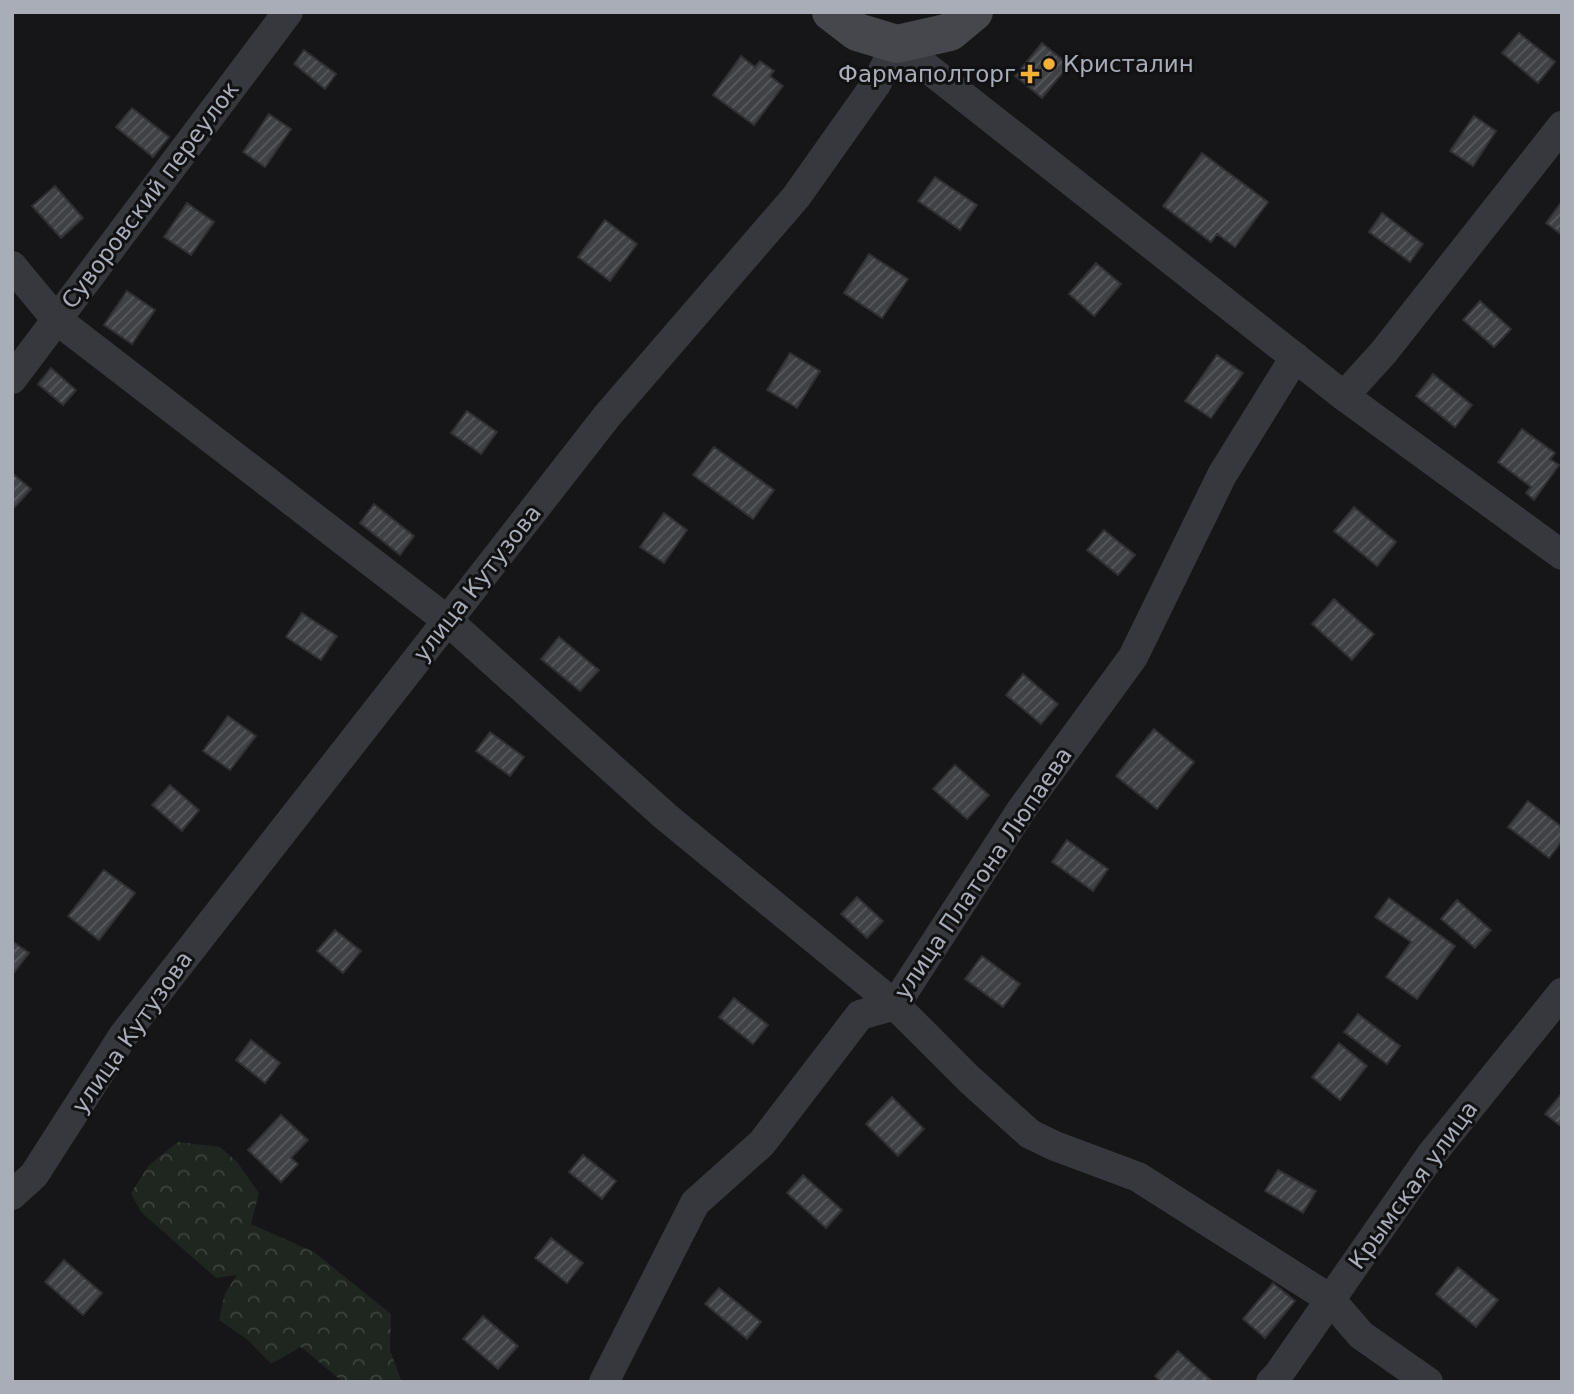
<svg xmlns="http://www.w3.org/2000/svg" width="1574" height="1394" font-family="'DejaVu Sans',sans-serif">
<defs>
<pattern id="forest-crowns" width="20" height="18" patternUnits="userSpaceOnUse" patternTransform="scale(1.75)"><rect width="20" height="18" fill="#1e261f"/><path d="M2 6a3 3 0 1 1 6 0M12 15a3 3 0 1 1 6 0" fill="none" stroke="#3c433d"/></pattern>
<pattern id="building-hatch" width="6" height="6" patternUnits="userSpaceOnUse" patternTransform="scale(1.75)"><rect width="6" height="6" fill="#404145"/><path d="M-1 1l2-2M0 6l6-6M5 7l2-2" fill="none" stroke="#595a5e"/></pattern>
</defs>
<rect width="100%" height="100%" fill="#161618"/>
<path fill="url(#forest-crowns)" d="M 178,1142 L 220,1147 L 237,1162 L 259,1193 L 251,1224 L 314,1252 L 391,1314 L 390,1350 L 402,1382 L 343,1382 L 301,1347 L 271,1364 L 248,1340 L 219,1320 L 225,1293 L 237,1275 L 216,1278 L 141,1212 L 131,1193 L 149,1165 Z"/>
<path fill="url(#building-hatch)" stroke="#303034" stroke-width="2" d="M 1519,33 L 1555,62 L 1538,83 L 1502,53 Z
M 1042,43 L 1069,65 L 1042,98 L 1015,76 Z
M 304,50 L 336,74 L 325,89 L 294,64 Z
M 741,56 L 755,67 L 760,61 L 774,71 L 770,76 L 783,86 L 754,125 L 713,95 Z
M 132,108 L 169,137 L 153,157 L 116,127 Z
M 269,114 L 291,129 L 265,167 L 243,152 Z
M 1474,116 L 1496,131 L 1473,166 L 1450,151 Z
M 1202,153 L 1268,202 L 1235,247 L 1217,234 L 1211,242 L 1163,206 Z
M 935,177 L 977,205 L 960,230 L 918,201 Z
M 55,186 L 83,218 L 61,238 L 32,206 Z
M 187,203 L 214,222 L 191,255 L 164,237 Z
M 1560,204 L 1562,205 L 1562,235 L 1546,223 Z
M 1382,213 L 1423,244 L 1410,262 L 1369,232 Z
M 605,220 L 637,244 L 610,281 L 578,257 Z
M 869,254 L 908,279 L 882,318 L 844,293 Z
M 1096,263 L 1121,284 L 1094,316 L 1069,294 Z
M 127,291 L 155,310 L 132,344 L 104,325 Z
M 1480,301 L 1511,329 L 1494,347 L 1463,320 Z
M 790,353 L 820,371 L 797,408 L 767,390 Z
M 1217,355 L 1243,373 L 1211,418 L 1185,401 Z
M 51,368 L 76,390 L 63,405 L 38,384 Z
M 1433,374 L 1472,405 L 1455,427 L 1416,396 Z
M 467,411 L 497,432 L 481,454 L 451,433 Z
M 1522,429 L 1555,453 L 1550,459 L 1559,465 L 1534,500 L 1526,493 L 1531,487 L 1498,462 Z
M 714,447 L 774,490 L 753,519 L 693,475 Z
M 12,473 L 31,489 L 15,507 L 12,505 Z
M 374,504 L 414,536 L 400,555 L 360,523 Z
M 1354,507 L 1396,542 L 1377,566 L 1334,531 Z
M 664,513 L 687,530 L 664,563 L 640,547 Z
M 1104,530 L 1135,555 L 1118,575 L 1087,550 Z
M 1334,599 L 1374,634 L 1352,660 L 1312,624 Z
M 302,613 L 337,636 L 321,660 L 286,637 Z
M 559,637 L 599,670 L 580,691 L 541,659 Z
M 1023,674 L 1058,704 L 1041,724 L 1006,695 Z
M 228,716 L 256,736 L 230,770 L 203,751 Z
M 1154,729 L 1194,762 L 1157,809 L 1116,776 Z
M 490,732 L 524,757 L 510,776 L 476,751 Z
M 955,765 L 989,795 L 967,819 L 933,789 Z
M 170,785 L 199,810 L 182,831 L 152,805 Z
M 1528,801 L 1562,827 L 1562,841 L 1549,858 L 1508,827 Z
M 1067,840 L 1108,869 L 1093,891 L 1052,862 Z
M 104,870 L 135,893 L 99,940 L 68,916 Z
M 857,897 L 883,921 L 867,938 L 841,914 Z
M 1389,898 L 1455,946 L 1417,999 L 1386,977 L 1411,942 L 1375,917 Z
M 1457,900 L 1491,930 L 1475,948 L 1441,919 Z
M 335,930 L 361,951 L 343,973 L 317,951 Z
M 12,941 L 29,953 L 12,975 Z
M 982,956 L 1020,984 L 1003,1007 L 965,979 Z
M 734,998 L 768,1025 L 753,1044 L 719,1017 Z
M 1358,1014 L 1400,1046 L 1387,1064 L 1344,1032 Z
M 251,1040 L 280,1063 L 265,1083 L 236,1060 Z
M 1339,1043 L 1367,1066 L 1340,1100 L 1312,1077 Z
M 1562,1093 L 1562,1127 L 1545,1114 Z
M 892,1097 L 924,1129 L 898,1156 L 866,1124 Z
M 281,1115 L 308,1140 L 291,1158 L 298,1164 L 281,1182 L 248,1150 Z
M 583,1155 L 616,1181 L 602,1199 L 569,1172 Z
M 1278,1170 L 1316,1191 L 1303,1213 L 1265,1191 Z
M 803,1175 L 842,1210 L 826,1228 L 787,1193 Z
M 551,1238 L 583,1263 L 567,1283 L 535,1258 Z
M 64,1260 L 102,1293 L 83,1315 L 45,1282 Z
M 1458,1267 L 1498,1300 L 1476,1327 L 1436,1294 Z
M 1273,1283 L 1295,1301 L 1265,1338 L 1243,1319 Z
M 719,1288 L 761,1322 L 747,1339 L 705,1304 Z
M 483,1316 L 518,1346 L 498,1369 L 463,1339 Z
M 1178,1351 L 1213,1382 L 1161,1382 L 1155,1376 Z"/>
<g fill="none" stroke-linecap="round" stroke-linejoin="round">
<path stroke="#37383d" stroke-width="30" d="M 12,266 L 56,319 L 448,621 L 665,816 L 895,1005 L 969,1079 L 1030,1134 L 1055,1146 L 1138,1177 L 1330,1299 L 1361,1335 L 1428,1382
M 12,379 L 288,12
M 1344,396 L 1383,353 L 1562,126
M 12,1195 L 34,1175 L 123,1036 L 607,416 L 796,197 L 876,84 L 897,44 L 1344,396 L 1562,555
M 604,1382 L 695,1203 L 762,1143 L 860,1015 L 895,1005 L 1022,809 L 1133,657 L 1222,475 L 1295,357
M 1271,1382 L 1278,1375 L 1431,1155 L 1562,993"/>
<path stroke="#45474d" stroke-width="38" d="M 831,12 L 857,32 L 897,44 L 950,32 L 974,12"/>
</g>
<g fill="#f2b134" stroke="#111113" stroke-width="2.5">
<circle cx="1049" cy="64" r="7"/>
<path d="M1026.5 63.5h7v7h7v7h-7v7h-7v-7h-7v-7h7z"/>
</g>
<g text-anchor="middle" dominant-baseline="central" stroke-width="6" stroke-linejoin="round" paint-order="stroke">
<g font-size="23" fill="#a8adb8" stroke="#111113" text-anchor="start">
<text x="1063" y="64">Кристалин</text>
<text x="1016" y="74" text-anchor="end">Фармаполторг</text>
</g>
<g font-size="23" fill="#a8adb8" stroke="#111113">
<text transform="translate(150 195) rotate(-53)">Суворовский переулок</text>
<text transform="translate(477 583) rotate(-52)">улица Кутузова</text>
<text transform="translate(983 873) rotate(-56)">улица Платона Люпаева</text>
<text transform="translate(132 1032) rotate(-55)">улица Кутузова</text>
<text transform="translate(1413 1185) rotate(-54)">Крымская улица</text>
</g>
</g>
<rect width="1574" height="1394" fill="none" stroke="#a8adb8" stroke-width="28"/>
</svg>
